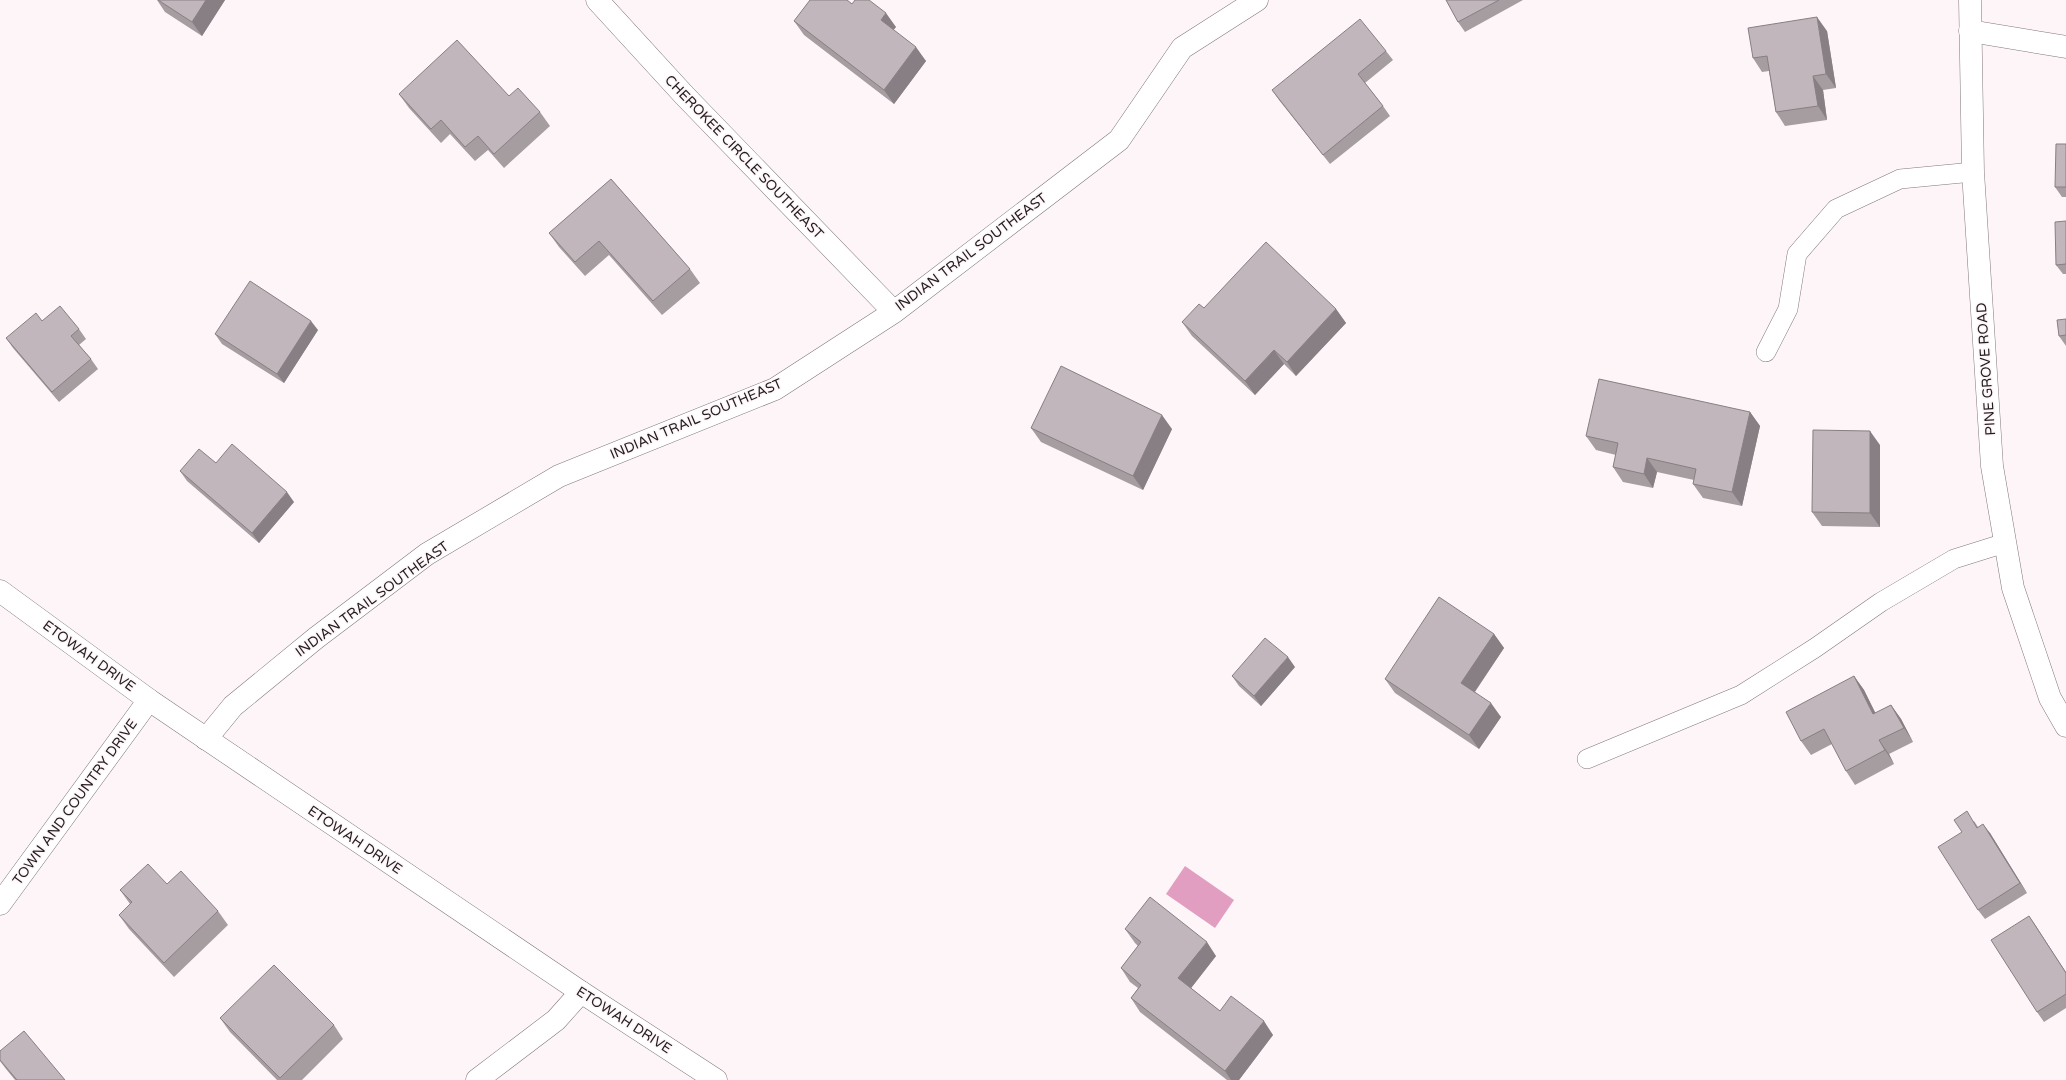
<svg xmlns="http://www.w3.org/2000/svg" width="2066" height="1080" font-family="'Varela Round',sans-serif">
<rect width="100%" height="100%" fill="#fef5f9"/>
<path fill="#e29ec0" d="M 1185,866 L 1234,900 L 1215,928 L 1166,894 Z"/>
<g fill="none" stroke-linecap="round" stroke-linejoin="round">
<g stroke="#81777c" stroke-width="20">
<path id="service" d="M 1766,352 L 1788,309 L 1797,254 L 1836,209 L 1900,179 L 1973,172
M 1587,759 L 1741,695 L 1815,648 L 1881,602 L 1954,559 L 2005,543"/>
</g>
<g stroke="#81777c" stroke-width="23">
<path id="minor" d="M 597,0 L 684,95 L 894,312
M 1970,31 L 2066,47
M 206,739 L 233,706 L 316,638 L 427,554 L 559,476 L 775,389 L 894,312 L 1119,140 L 1182,48 L 1257,0
M 0,904 L 149,700
M 477,1080 L 556,1020 L 581,992"/>
</g>
<g stroke="#81777c" stroke-width="23">
<path id="tertiary" d="M 1970,0 L 1973,172 L 1992,466 L 2013,588 L 2050,698 L 2066,726
M 0,591 L 149,700 L 581,992 L 716,1080"/>
</g>
<use href="#service" stroke="#fff" stroke-width="19"/>
<use href="#minor" stroke="#fff" stroke-width="22"/>
<use href="#tertiary" stroke="#fff" stroke-width="22"/>
</g>
<path fill="#a69da1" d="M 157,0 L 225,0 L 202,36 L 165,12 Z
M 1446,0 L 1523,0 L 1465,32 L 1458,22 Z
M 852,4 L 896,27 L 893,30 L 926,61 L 894,104 L 804,35 L 794,21 Z
M 1827,31 L 1836,88 L 1823,90 L 1827,120 L 1785,126 L 1776,112 L 1769,71 L 1762,72 L 1753,58 Z
M 1386,51 L 1393,60 L 1365,83 L 1383,106 L 1390,116 L 1330,164 L 1279,100 L 1272,90 Z
M 399,94 L 509,96 L 540,112 L 550,126 L 504,168 L 488,150 L 475,161 L 450,134 L 441,143 L 409,108 Z
M 2066,144 L 2066,197 L 2062,197 L 2055,187 Z
M 611,179 L 690,269 L 700,283 L 662,315 L 609,255 L 585,276 L 559,247 L 549,233 Z
M 2066,221 L 2066,274 L 2063,274 L 2056,265 Z
M 1204,308 L 1336,309 L 1346,323 L 1296,376 L 1284,364 L 1255,395 L 1192,336 L 1182,322 Z
M 2066,319 L 2066,346 L 2059,336 Z
M 42,321 L 79,329 L 86,339 L 79,345 L 91,359 L 98,369 L 59,402 L 13,348 L 6,338 Z
M 318,330 L 284,383 L 222,344 L 215,334 Z
M 1750,412 L 1760,426 L 1742,506 L 1703,498 L 1693,484 L 1694,480 L 1657,472 L 1653,488 L 1623,482 L 1613,467 L 1616,455 L 1596,450 L 1586,436 Z
M 1031,428 L 1172,429 L 1143,490 L 1041,442 Z
M 1880,445 L 1880,527 L 1822,526 L 1812,512 Z
M 180,471 L 294,502 L 259,543 L 187,481 Z
M 1494,634 L 1504,648 L 1475,692 L 1501,717 L 1479,749 L 1395,693 L 1385,679 Z
M 1295,667 L 1261,706 L 1239,686 L 1232,676 Z
M 1854,676 L 1864,690 L 1875,713 L 1891,705 L 1901,719 L 1913,742 L 1889,754 L 1894,764 L 1855,785 L 1846,771 L 1832,744 L 1811,755 L 1801,741 Z
M 1974,821 L 1978,827 L 1990,833 L 2027,893 L 1985,919 L 1978,910 L 1962,832 Z
M 167,884 L 218,911 L 228,925 L 174,977 L 129,929 L 119,915 L 130,904 L 120,890 Z
M 2029,916 L 2066,972 L 2066,1008 L 2044,1022 L 2037,1012 Z
M 1125,929 L 1216,956 L 1191,988 L 1220,1011 L 1273,1035 L 1239,1080 L 1227,1080 L 1140,1012 L 1131,998 L 1138,988 L 1130,982 L 1121,968 L 1138,946 L 1135,943 Z
M 220,1018 L 334,1025 L 343,1039 L 302,1080 L 277,1080 L 230,1032 Z
M 0,1051 L 65,1080 L 15,1080 L 6,1069 L 0,1061 Z"/>
<path fill="#877f83" d="M 206,0 L 225,0 L 202,36 L 192,22 Z
M 886,13 L 896,27 L 890,34 L 881,20 Z
M 1817,17 L 1827,31 L 1836,88 L 1826,74 Z
M 916,47 L 926,61 L 894,104 L 884,90 Z
M 1813,76 L 1823,90 L 1827,120 L 1818,106 Z
M 1336,309 L 1346,323 L 1296,376 L 1287,362 Z
M 311,321 L 318,330 L 284,383 L 277,374 Z
M 1274,350 L 1284,364 L 1255,395 L 1245,381 Z
M 1750,412 L 1760,426 L 1742,506 L 1732,492 Z
M 1162,415 L 1172,429 L 1143,490 L 1133,476 Z
M 1870,431 L 1880,445 L 1880,527 L 1870,513 Z
M 1647,458 L 1657,472 L 1653,488 L 1644,474 Z
M 287,492 L 294,502 L 259,543 L 252,533 Z
M 1494,634 L 1504,648 L 1471,697 L 1461,683 Z
M 1288,657 L 1295,667 L 1261,706 L 1254,696 Z
M 1854,676 L 1864,690 L 1883,728 L 1873,714 Z
M 1491,703 L 1501,717 L 1479,749 L 1469,735 Z
M 1891,705 L 1901,719 L 1913,742 L 1904,728 Z
M 1879,740 L 1889,754 L 1894,764 L 1885,750 Z
M 1983,824 L 1990,833 L 2027,893 L 2020,883 Z
M 2029,916 L 2036,926 L 2066,973 Z
M 1207,942 L 1216,956 L 1188,992 L 1178,978 Z
M 1264,1021 L 1273,1035 L 1239,1080 L 1231,1080 L 1225,1071 Z"/>
<path fill="#c1b6bb" stroke="#877f83" d="M 158,0 L 206,0 L 192,22 Z
M 810,0 L 847,0 L 852,4 L 855,0 L 869,0 L 886,13 L 881,20 L 916,47 L 884,90 L 794,21 Z
M 1446,0 L 1499,0 L 1458,22 Z
M 1817,17 L 1826,74 L 1813,76 L 1818,106 L 1776,112 L 1767,56 L 1753,58 L 1748,28 Z
M 1360,19 L 1386,51 L 1358,74 L 1383,106 L 1323,155 L 1272,90 Z
M 457,40 L 509,96 L 518,88 L 540,112 L 494,154 L 478,136 L 465,147 L 441,120 L 431,129 L 399,94 Z
M 2056,144 L 2066,144 L 2066,187 L 2055,187 Z
M 611,179 L 690,269 L 653,301 L 599,241 L 575,262 L 549,233 Z
M 2066,221 L 2066,264 L 2056,265 L 2055,222 Z
M 1266,242 L 1336,309 L 1287,362 L 1274,350 L 1245,381 L 1182,322 L 1199,304 L 1204,308 Z
M 250,281 L 311,321 L 277,374 L 215,334 Z
M 60,306 L 79,329 L 71,336 L 91,359 L 52,392 L 6,338 L 36,313 L 42,321 Z
M 2066,319 L 2066,335 L 2059,336 L 2057,320 Z
M 1061,366 L 1162,415 L 1133,476 L 1031,428 Z
M 1599,379 L 1750,412 L 1732,492 L 1693,484 L 1696,469 L 1647,458 L 1644,474 L 1613,467 L 1618,443 L 1586,436 Z
M 1813,430 L 1870,431 L 1870,513 L 1812,512 Z
M 232,444 L 287,492 L 252,533 L 180,471 L 199,449 L 216,463 Z
M 1439,597 L 1494,634 L 1461,683 L 1491,703 L 1469,735 L 1385,679 Z
M 1265,638 L 1288,657 L 1254,696 L 1232,676 Z
M 1854,676 L 1873,714 L 1891,705 L 1904,728 L 1879,740 L 1885,750 L 1846,771 L 1824,729 L 1801,741 L 1786,712 Z
M 1967,811 L 1977,828 L 1983,824 L 2020,883 L 1978,910 L 1938,847 L 1962,832 L 1954,820 Z
M 148,864 L 167,884 L 181,871 L 218,911 L 164,963 L 119,915 L 132,902 L 120,890 Z
M 1150,897 L 1207,942 L 1178,978 L 1220,1011 L 1231,996 L 1264,1021 L 1225,1071 L 1131,998 L 1141,985 L 1121,968 L 1141,942 L 1125,929 Z
M 2029,916 L 2066,973 L 2066,994 L 2037,1012 L 1991,940 Z
M 274,965 L 334,1025 L 280,1078 L 220,1018 Z
M 24,1031 L 65,1080 L 17,1080 L 0,1060 L 0,1051 Z"/>
<g text-anchor="middle" dominant-baseline="central" stroke-width="3" stroke-linejoin="round" paint-order="stroke">
<g font-size="14" fill="#211d1e" stroke="#fef5f9">
<text transform="translate(744 157) rotate(46)">CHEROKEE CIRCLE SOUTHEAST</text>
<text transform="translate(971 252) rotate(-37)">INDIAN TRAIL SOUTHEAST</text>
<text transform="translate(1986 369) rotate(-94)">PINE GROVE ROAD</text>
<text transform="translate(696 419) rotate(-23)">INDIAN TRAIL SOUTHEAST</text>
<text transform="translate(372 599) rotate(-36)">INDIAN TRAIL SOUTHEAST</text>
<text transform="translate(89 656) rotate(36)">ETOWAH DRIVE</text>
<text transform="translate(75 802) rotate(-54)">TOWN AND COUNTRY DRIVE</text>
<text transform="translate(355 840) rotate(34)">ETOWAH DRIVE</text>
<text transform="translate(624 1020) rotate(33)">ETOWAH DRIVE</text>
</g>
</g>
</svg>
